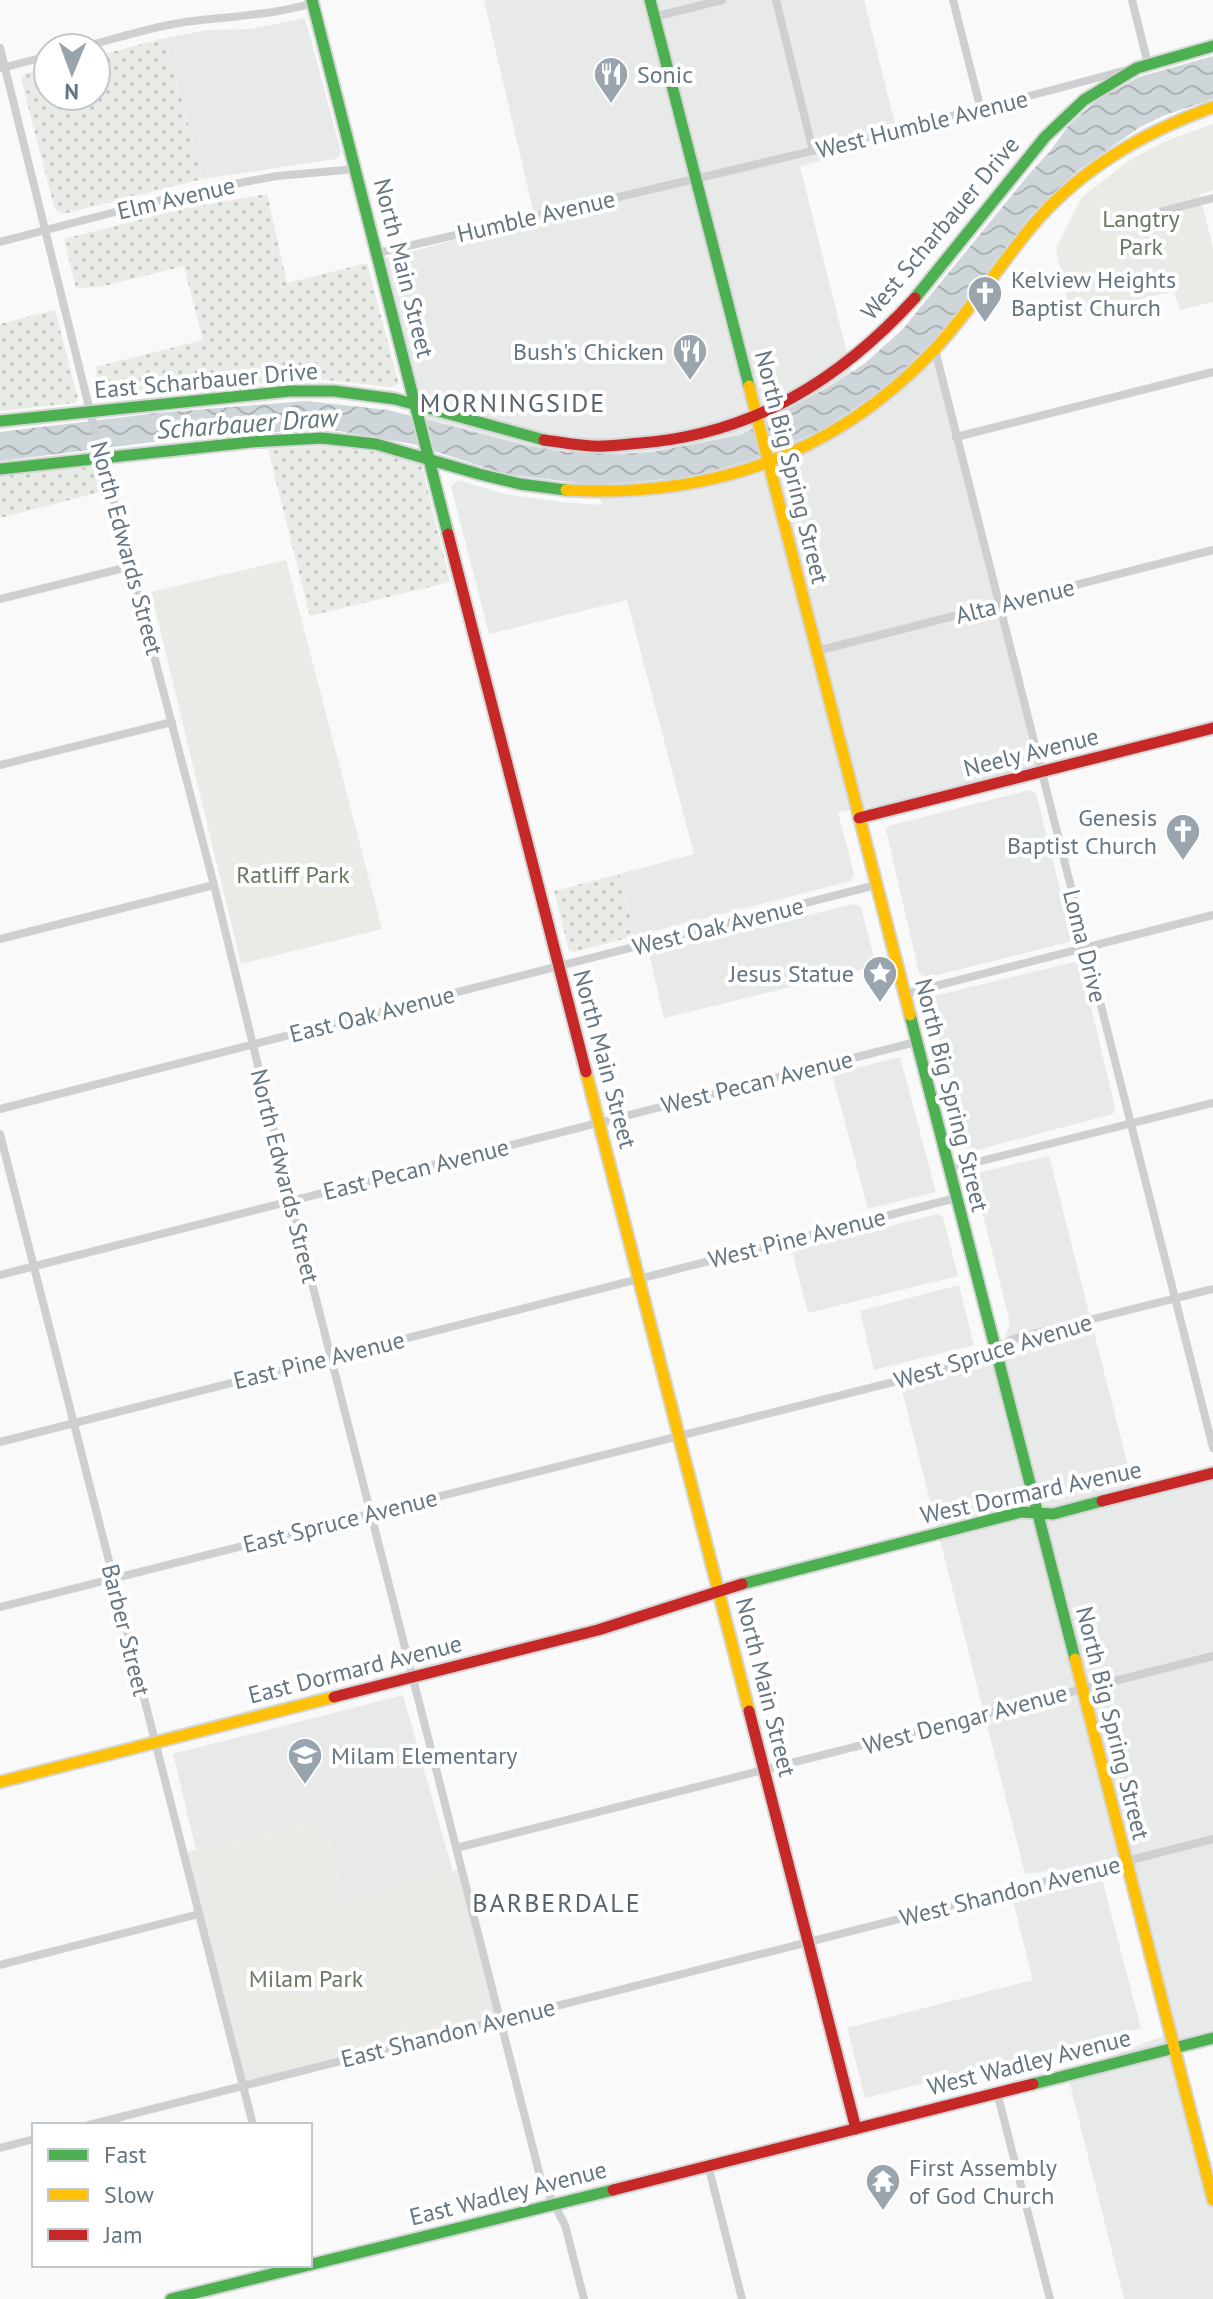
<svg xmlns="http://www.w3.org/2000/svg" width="1213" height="2299" font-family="'PT Sans',sans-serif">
<defs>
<pattern id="grass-dots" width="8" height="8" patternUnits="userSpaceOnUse" patternTransform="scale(2)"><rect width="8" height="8" fill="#e8ebe6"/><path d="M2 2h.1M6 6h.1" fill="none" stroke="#c0c3c0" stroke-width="1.8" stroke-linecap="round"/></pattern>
<pattern id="water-waves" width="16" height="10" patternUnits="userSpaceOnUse" patternTransform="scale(2)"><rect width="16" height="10" fill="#ced6d9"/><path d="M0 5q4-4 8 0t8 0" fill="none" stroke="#abb2b5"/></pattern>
</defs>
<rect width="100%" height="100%" fill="#f9f9f9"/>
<path fill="#e8e9e9" d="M 484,0 L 864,0 L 899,140 L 800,166 L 855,385 L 926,324 L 1041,772 L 957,794 L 838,812 L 854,874 L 851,881 L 635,936 L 619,874 L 694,854 L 627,600 L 489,634 L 451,486 L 458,480 L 505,494 L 561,502 L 604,505 L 575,468 L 423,429 L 379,260 L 535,219 Z
M 305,18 L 341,152 L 336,159 L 203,179 L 165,38 L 208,30 L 250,29 Z
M 1030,790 L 1036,793 L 1072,937 L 1069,942 L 926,978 L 919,973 L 886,830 L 888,826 Z
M 854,904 L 861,907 L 876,966 L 664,1018 L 649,954 Z
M 1074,962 L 1081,966 L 1115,1107 L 1113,1114 L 973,1151 L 966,1148 L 930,1002 L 934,996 Z
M 900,1057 L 936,1192 L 868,1209 L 832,1074 Z
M 1049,1156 L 1135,1493 L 1213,1473 L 1213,2036 L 1174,2046 L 1213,2201 L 1213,2299 L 1124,2299 L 1067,2073 L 1163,2036 L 1149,1947 L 1127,1861 L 1025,1874 L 899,1379 L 999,1353 L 1010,1323 L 974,1179 L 977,1173 Z
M 937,1214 L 943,1217 L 958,1276 L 808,1313 L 792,1251 Z
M 959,1285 L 974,1345 L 874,1370 L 860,1311 Z
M 403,1695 L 453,1872 L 346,1900 L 327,1819 L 196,1850 L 173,1754 Z
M 1102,1879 L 1141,2028 L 865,2098 L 847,2028 L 1033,1980 L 1013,1901 Z"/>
<path fill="url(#grass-dots)" d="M 165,38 L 203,179 L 63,214 L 55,210 L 21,79 L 24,74 L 48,68 L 48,96 L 96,96 L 96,56 Z
M 267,194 L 287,283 L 367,263 L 399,384 L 392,387 L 325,380 L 282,381 L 102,398 L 95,367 L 203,340 L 184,266 L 100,287 L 76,288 L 64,239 L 180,209 Z
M 55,310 L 78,399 L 75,403 L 0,411 L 0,324 Z
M 325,446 L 375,452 L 421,463 L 450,582 L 310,616 L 268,449 Z
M 92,467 L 98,470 L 104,491 L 0,518 L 0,476 Z
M 619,874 L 635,936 L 574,952 L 569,950 L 554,891 Z"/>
<path fill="#e8ebe6" d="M 1213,124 L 1213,190 L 1200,194 L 1213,248 L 1213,302 L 1180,310 L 1174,291 L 1079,314 L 1070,313 L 1056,249 L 1082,197 L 1130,160 L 1166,141 Z
M 286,560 L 382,929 L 241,964 L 151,592 Z
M 328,1819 L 346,1900 L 461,1869 L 500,2019 L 243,2086 L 184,1853 Z"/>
<path fill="url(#water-waves)" d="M 1213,56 L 1213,99 L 1165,115 L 1140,127 L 1076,172 L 1031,215 L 932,344 L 880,391 L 821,430 L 751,460 L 688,477 L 594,485 L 505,474 L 413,444 L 327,429 L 201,436 L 0,461 L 0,432 L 158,413 L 306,401 L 388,410 L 525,445 L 566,452 L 620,454 L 653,452 L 741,435 L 832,385 L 864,364 L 902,330 L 1030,173 L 1051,150 L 1068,126 L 1097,100 L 1139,77 Z"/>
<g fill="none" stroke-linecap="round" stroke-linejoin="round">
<g stroke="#d5d6d7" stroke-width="15">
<path id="fast" d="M 312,0 L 448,534
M 650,0 L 749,386
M 915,298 L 1045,137 L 1084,100 L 1137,68 L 1213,46
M 0,421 L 290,391 L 334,391 L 395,399 L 544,440
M 0,469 L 251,442 L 322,438 L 376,444 L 479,474 L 520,484 L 566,490
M 910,1015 L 1075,1659
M 742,1584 L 1021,1512 L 1053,1514 L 1102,1501
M 1033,2084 L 1213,2038
M 171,2299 L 613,2190"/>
</g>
<g stroke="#d5d6d7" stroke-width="15">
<path id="slow" d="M 749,386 L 910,1015
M 566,490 C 709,498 834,456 934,350 C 970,311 999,266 1032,226 C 1081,168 1143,133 1213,107
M 586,1072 L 749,1711
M 1075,1659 L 1213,2200
M 0,1782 L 334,1697"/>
</g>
<g stroke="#d5d6d7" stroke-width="15">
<path id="jam" d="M 544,440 C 560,442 576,445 592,446 C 608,447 625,444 641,443 C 753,434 840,380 915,298
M 448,534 L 586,1072
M 859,818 L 1213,728
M 1102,1501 L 1213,1473
M 334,1697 L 598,1630 L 742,1584
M 749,1711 L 856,2129
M 613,2190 L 1033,2084"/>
</g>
<path stroke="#cecfd0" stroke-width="8" d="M 776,0 L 813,151
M 953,0 L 981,110
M 1132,0 L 1148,64 L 1143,65
M 654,17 L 722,0
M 0,48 L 90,411 L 214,885 L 291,1201 L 541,2180 L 565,2225 L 584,2299
M 79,48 C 119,38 160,24 201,20 C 239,16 277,14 313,3
M 2,68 L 48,56
M 1155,213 L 1213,198
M 0,242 L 196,191 L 277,176 L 356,169
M 377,253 C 629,195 881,137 1130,69
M 935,350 L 1213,1448
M 956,437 L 1213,372
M 0,599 L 132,566
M 817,651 L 1213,550
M 0,765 L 172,722
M 0,939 L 214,885
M 904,994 L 1213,915
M 0,1109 L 876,885
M 0,1134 L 253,2125
M 949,1169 L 1213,1103
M 0,1275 L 916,1042
M 0,1442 L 956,1198
M 0,1607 L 965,1364 L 1013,1339 L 1213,1289
M 456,1848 L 1213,1656
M 0,1965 L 199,1914
M 997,2092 L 1050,2299
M 89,2125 L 1213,1839
M 0,2148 L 34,2139
M 708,2165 L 742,2299"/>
<use href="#fast" stroke="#4caf50" stroke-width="11"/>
<use href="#slow" stroke="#ffc107" stroke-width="11"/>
<use href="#jam" stroke="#c62828" stroke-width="11"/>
</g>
<defs>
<g id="restaurant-pin" transform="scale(1.8)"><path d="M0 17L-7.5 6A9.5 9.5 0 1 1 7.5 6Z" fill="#99a4ac" stroke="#fff"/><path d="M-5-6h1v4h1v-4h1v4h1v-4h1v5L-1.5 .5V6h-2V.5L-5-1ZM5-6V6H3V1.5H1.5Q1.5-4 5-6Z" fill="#fff"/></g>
<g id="church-pin" transform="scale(1.8)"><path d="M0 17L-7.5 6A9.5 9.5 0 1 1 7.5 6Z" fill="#99a4ac" stroke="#fff"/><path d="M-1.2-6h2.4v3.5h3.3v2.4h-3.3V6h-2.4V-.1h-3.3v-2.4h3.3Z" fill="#fff"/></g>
<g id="sight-pin" transform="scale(1.8)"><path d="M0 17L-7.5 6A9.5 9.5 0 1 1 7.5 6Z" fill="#99a4ac" stroke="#fff"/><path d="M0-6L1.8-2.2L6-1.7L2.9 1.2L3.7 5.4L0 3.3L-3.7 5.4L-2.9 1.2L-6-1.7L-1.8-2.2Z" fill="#fff"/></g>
<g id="school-pin" transform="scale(1.8)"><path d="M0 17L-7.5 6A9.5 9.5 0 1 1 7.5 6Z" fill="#99a4ac" stroke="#fff"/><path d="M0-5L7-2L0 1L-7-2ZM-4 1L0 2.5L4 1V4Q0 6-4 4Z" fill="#fff"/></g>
<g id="temple-pin" transform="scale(1.8)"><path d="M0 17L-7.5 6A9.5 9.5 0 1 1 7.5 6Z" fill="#99a4ac" stroke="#fff"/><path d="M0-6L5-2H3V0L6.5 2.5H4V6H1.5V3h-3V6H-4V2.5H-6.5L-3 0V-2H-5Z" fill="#fff"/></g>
</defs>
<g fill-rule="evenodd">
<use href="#restaurant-pin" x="611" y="74"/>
<use href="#church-pin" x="985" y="293"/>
<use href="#restaurant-pin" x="690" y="351"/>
<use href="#church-pin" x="1183" y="831"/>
<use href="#sight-pin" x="880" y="973"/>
<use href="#school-pin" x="305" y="1755"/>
<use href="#temple-pin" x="883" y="2181"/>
</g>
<g text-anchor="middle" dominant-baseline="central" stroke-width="8" stroke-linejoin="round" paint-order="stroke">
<g font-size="24" fill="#657683" stroke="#fff" text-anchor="start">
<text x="637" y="74">Sonic</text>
<text x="1011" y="279">Kelview Heights<tspan x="1011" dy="28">Baptist Church</tspan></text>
<text x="664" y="351" text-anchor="end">Bush's Chicken</text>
<text x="1157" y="817" text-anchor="end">Genesis<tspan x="1157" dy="28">Baptist Church</tspan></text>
<text x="854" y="973" text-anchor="end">Jesus Statue</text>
<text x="331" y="1755">Milam Elementary</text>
<text x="909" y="2167">First Assembly<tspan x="909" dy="28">of God Church</tspan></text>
</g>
<g font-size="24" fill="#657683" stroke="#fff">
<text transform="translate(922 124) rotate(-14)">West Humble Avenue</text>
<text transform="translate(176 198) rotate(-13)">Elm Avenue</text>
<text transform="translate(536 216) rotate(-13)">Humble Avenue</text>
<text transform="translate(940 228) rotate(-50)">West Scharbauer Drive</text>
<text transform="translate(404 268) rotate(76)">North Main Street</text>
<text transform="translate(206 380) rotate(-5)">East Scharbauer Drive</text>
<text transform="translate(792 467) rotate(76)">North Big Spring Street</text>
<text transform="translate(127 548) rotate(75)">North Edwards Street</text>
<text transform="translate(1015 601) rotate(-14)">Alta Avenue</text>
<text transform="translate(1031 752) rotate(-14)">Neely Avenue</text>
<text transform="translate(718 926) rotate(-14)">West Oak Avenue</text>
<text transform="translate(1085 946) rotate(76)">Loma Drive</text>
<text transform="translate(372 1014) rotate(-14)">East Oak Avenue</text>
<text transform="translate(605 1059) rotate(75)">North Main Street</text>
<text transform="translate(757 1082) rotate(-14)">West Pecan Avenue</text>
<text transform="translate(952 1095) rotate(76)">North Big Spring Street</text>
<text transform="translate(416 1169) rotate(-14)">East Pecan Avenue</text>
<text transform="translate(285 1176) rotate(76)">North Edwards Street</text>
<text transform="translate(797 1238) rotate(-14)">West Pine Avenue</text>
<text transform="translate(993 1351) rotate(-17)">West Spruce Avenue</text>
<text transform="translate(319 1360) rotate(-14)">East Pine Avenue</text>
<text transform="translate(1031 1492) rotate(-12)">West Dormard Avenue</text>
<text transform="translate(340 1521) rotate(-14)">East Spruce Avenue</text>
<text transform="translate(126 1630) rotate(76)">Barber Street</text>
<text transform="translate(355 1669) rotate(-14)">East Dormard Avenue</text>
<text transform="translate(766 1687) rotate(76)">North Main Street</text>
<text transform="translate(965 1719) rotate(-15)">West Dengar Avenue</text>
<text transform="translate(1113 1723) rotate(76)">North Big Spring Street</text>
<text transform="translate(1010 1891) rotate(-14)">West Shandon Avenue</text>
<text transform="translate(448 2033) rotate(-14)">East Shandon Avenue</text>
<text transform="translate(1029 2062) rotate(-14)">West Wadley Avenue</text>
<text transform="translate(508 2193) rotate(-14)">East Wadley Avenue</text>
</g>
<g font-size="24" fill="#687a64" stroke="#fff">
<text x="1141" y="218">Langtry<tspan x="1141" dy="28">Park</tspan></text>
<text x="293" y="874">Ratliff Park</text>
<text x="306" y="1978">Milam Park</text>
</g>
<g font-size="26" letter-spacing="2" fill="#57646e" stroke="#fff">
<text x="513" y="402">MORNINGSIDE</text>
<text x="557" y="1902">BARBERDALE</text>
</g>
<g font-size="26" font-style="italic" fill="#60757c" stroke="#fff">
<text transform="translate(247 423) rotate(-4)">Scharbauer Draw</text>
</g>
</g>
<rect x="32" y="2123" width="280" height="144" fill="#ffffff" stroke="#c1c8cd" stroke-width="2"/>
<rect x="48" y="2149" width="40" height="12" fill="#4caf50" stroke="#c1c8cd" stroke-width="2"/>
<text x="104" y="2163" font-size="24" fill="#657683">Fast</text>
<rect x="48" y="2189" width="40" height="12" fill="#ffc107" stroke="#c1c8cd" stroke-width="2"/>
<text x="104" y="2203" font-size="24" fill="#657683">Slow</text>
<rect x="48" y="2229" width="40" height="12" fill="#c62828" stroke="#c1c8cd" stroke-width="2"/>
<text x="104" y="2243" font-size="24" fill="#657683">Jam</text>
<g transform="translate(72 72) rotate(181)"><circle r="38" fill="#ffffff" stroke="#c1c8cd" stroke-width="2"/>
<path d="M0-6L14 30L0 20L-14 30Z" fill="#99a4ac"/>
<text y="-12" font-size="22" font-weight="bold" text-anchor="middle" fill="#657683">N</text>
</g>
</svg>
